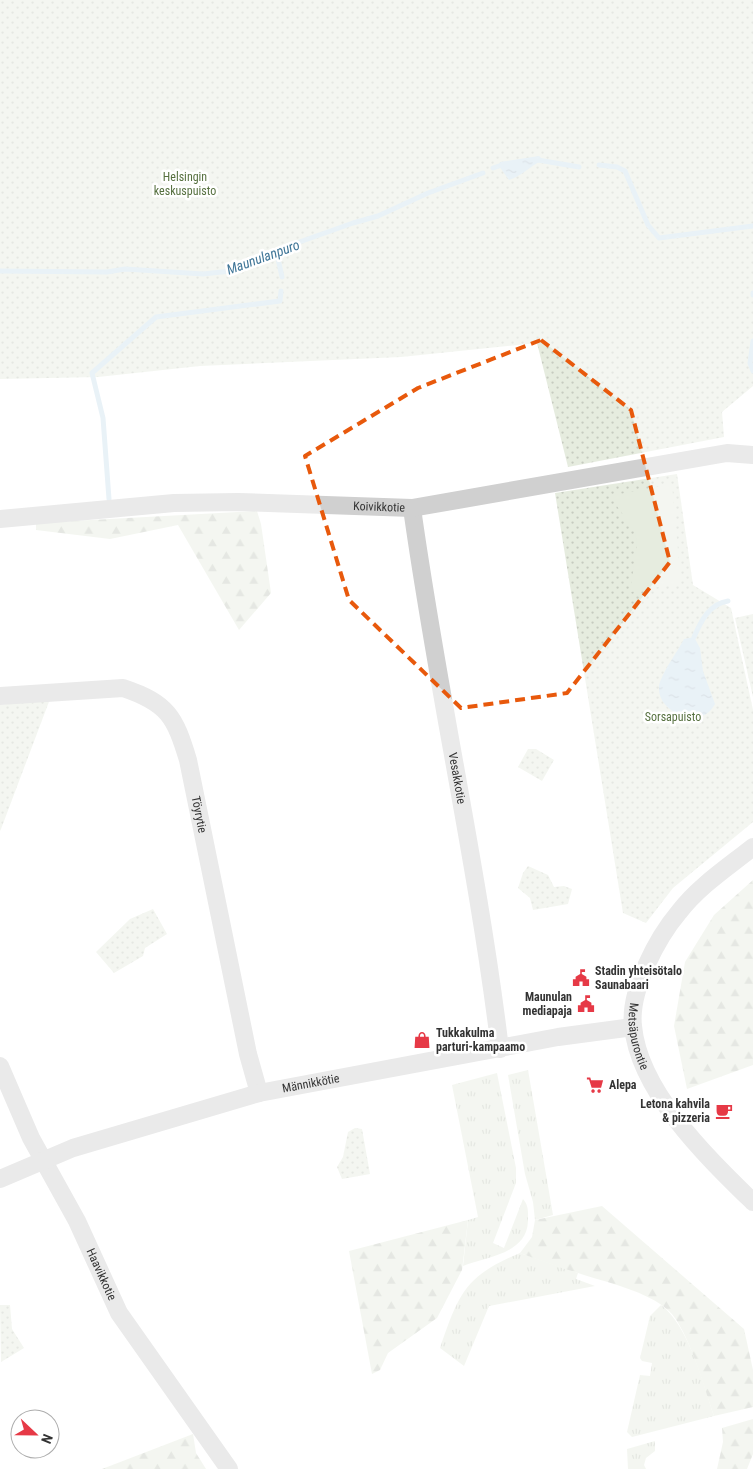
<svg xmlns="http://www.w3.org/2000/svg" width="753" height="1469" font-family="'Roboto Condensed',sans-serif">
<defs>
<pattern id="grass-tufts" width="24" height="20" patternUnits="userSpaceOnUse" patternTransform="scale(1.25)"><rect width="24" height="20" fill="#e6ecdf"/><path d="M3 7l-1-3M5 7V3M7 7l1-3M15 17l-1-3M17 17v-4M19 17l1-3" fill="none" stroke="#c6cbc0"/></pattern>
<pattern id="forest-firs" width="22" height="20" patternUnits="userSpaceOnUse" patternTransform="scale(1.25)"><rect width="22" height="20" fill="#e6ecdf"/><path d="M5 1l3.5 6h-7zM16 11l3.5 6h-7z" fill="#c6cbc0"/></pattern>
<pattern id="park-dots" width="8" height="8" patternUnits="userSpaceOnUse" patternTransform="scale(1.25)"><rect width="8" height="8" fill="#e6ecdf"/><path d="M2 2h.1M6 6h.1" fill="none" stroke="#c6cbc0" stroke-width="1.8" stroke-linecap="round"/></pattern>
<pattern id="water-ripples" width="26" height="14" patternUnits="userSpaceOnUse" patternTransform="scale(1.25)"><rect width="26" height="14" fill="#cfe2ee"/><path d="M2 4q2-2 4 0t4 0M15 11q2-2 4 0t4 0" fill="none" stroke="#b2c2cd"/></pattern>
</defs>
<rect width="100%" height="100%" fill="#fff"/>
<path fill="url(#grass-tufts)" d="M 528,1070 L 553,1215 L 535,1220 L 533,1202 L 525,1174 L 508,1075 Z
M 497,1073 L 516,1168 L 516,1183 L 493,1243 L 504,1248 L 523,1199 C 529,1206 528,1212 528,1221 C 527,1254 486,1257 463,1266 L 468,1220 L 478,1217 L 452,1085 Z
M 520,1253 L 578,1273 L 576,1279 L 595,1286 L 489,1306 L 464,1366 L 440,1348 C 459,1293 465,1276 520,1253 Z
M 661,1305 C 689,1326 703,1383 714,1416 L 632,1437 L 627,1432 L 640,1375 L 650,1376 L 652,1363 L 642,1361 L 640,1358 L 650,1316 Z
M 655,1441 L 655,1451 L 646,1458 L 644,1465 L 646,1469 L 628,1469 L 627,1449 Z"/>
<path fill="url(#forest-firs)" d="M 257,511 L 261,524 L 271,593 L 239,630 L 178,525 L 110,539 L 36,530 L 36,523 Z
M 753,880 L 753,1065 L 687,1089 L 674,1026 L 685,962 L 714,915 Z
M 602,1206 L 744,1329 L 753,1370 L 753,1407 L 714,1416 C 705,1390 688,1329 669,1311 C 648,1291 605,1282 578,1273 C 558,1267 539,1260 520,1253 L 532,1237 L 535,1220 Z
M 468,1220 L 462,1270 L 437,1318 L 388,1353 L 380,1370 L 372,1374 L 349,1251 Z
M 753,1419 L 753,1454 L 747,1469 L 717,1469 L 723,1442 L 722,1428 Z
M 193,1434 L 196,1453 L 206,1469 L 102,1469 Z"/>
<path fill="url(#park-dots)" d="M 0,0 L 753,0 L 753,386 L 722,412 L 724,437 L 568,467 L 537,343 L 401,357 L 200,366 L 98,377 L 0,379 Z
M 677,474 L 693,585 L 731,608 L 753,710 L 753,822 L 673,888 L 646,923 L 623,913 L 555,493 Z
M 753,614 L 753,697 L 735,618 Z
M 50,699 L 1,829 L 0,831 L 0,705 Z
M 528,749 L 536,749 L 554,760 L 542,781 L 518,767 Z
M 528,866 L 548,875 L 554,887 L 564,886 L 572,889 L 568,904 L 533,910 L 530,898 L 518,888 L 523,873 Z
M 153,909 L 167,934 L 145,948 L 143,956 L 114,973 L 96,952 L 130,919 Z
M 355,1128 L 362,1129 L 370,1174 L 342,1179 L 337,1167 L 343,1157 L 348,1132 Z
M 0,1305 L 10,1305 L 12,1329 L 24,1348 L 1,1362 Z"/>
<path fill="#e6ecdf" d="M 672,484 L 681,583 L 630,592 L 637,545 L 635,532 L 610,496 Z"/>
<path fill="url(#water-ripples)" d="M 539,156 L 543,160 C 530,166 522,176 509,180 L 499,166 L 500,162 Z
M 694,637 L 700,648 L 703,671 L 715,704 C 701,732 657,712 659,687 C 660,675 678,651 684,639 Z"/>
<g fill="none" stroke-linecap="round" stroke-linejoin="round">
<path stroke="#cfe2ee" stroke-width="5" d="M 538,160 L 579,167
M 599,165 L 617,167 L 625,171 L 648,225 L 659,238 L 753,226
M 493,168 L 505,164
M 277,254 L 282,277
M 0,271 L 107,272 L 125,269 L 203,274 L 231,271 L 277,254 L 291,245 L 353,223 L 378,216 L 428,193 L 483,173
M 753,295 L 753,293
M 753,341 L 750,363 L 753,371
M 109,499 L 103,418 L 92,373 L 156,317 L 280,301 L 281,291
M 694,637 C 701,621 709,604 728,601"/>
<g stroke="#d0d0d0" stroke-width="18">
<path id="s1" d="M 412,508 C 437,689 478,867 500,1049"/>
<path id="s2" d="M 0,519 L 174,503 L 238,502 L 412,508 L 727,453 L 753,455"/>
<path id="s3" d="M 0,696 L 123,688 C 168,703 175,717 188,760 L 248,1054 L 259,1093"/>
<path id="s4" d="M 753,847 C 728,867 699,886 679,912 C 657,938 629,991 633,1026 C 639,1092 708,1158 753,1202"/>
<path id="s5" d="M 0,1066 L 31,1138 L 77,1221 L 119,1313 L 229,1469"/>
<path id="s6" d="M 0,1179 L 73,1148 L 259,1093 L 558,1037 L 633,1027"/>
</g>
</g>
<path d="M0 0H753V1469H0ZM 541,340 L 631,410 L 670,562 L 567,693 L 461,708 L 349,600 L 305,456 L 418,388 Z" fill="#fff" fill-opacity=".55" fill-rule="evenodd"/>
<path fill="none" stroke="#e8590c" stroke-width="4" stroke-dasharray="10 6" stroke-linejoin="round" d="M 541,340 L 631,410 L 670,562 L 567,693 L 461,708 L 349,600 L 305,456 L 418,388 Z"/>
<defs>
<g id="civic-bare" transform="scale(1.35)"><path d="M-.6-6.5H3V-4.5H.6V-3L4-1V1h2V6H-6V1h2V-1L-.6-3ZM-1.2 2.5V6h2.4V2.5Z" fill="#e63946" stroke="#fff" stroke-width="2.5" paint-order="stroke"/></g>
<g id="shop-bare" transform="scale(1.35)"><path d="M-5-2.5h2.3a2.7 3.5 0 0 1 5.4 0H5L5.5 6h-11ZM-1.5-2.5h3a1.5 2.3 0 0 0-3 0Z" fill="#e63946" stroke="#fff" stroke-width="2.5" paint-order="stroke"/></g>
<g id="supermarket-bare" transform="scale(1.35)"><path d="M-6-5.5h2.5l.6 2H6L4.5 2H-2.5L-4.4-4H-6ZM-1.5 3.2a1.3 1.3 0 1 0 .1 0ZM3 3.2a1.3 1.3 0 1 0 .1 0Z" fill="#e63946" stroke="#fff" stroke-width="2.5" paint-order="stroke"/></g>
<g id="cafe-bare" transform="scale(1.35)"><path d="M-5.5-4.5H6V0H3Q3 3.5 0 3.5H-2.5Q-5.5 3.5-5.5 0ZM3-3.2v2h1.7v-2ZM-6 4.5H4V6H-6Z" fill="#e63946" stroke="#fff" stroke-width="2.5" paint-order="stroke"/></g>
</defs>
<g fill-rule="evenodd">
<use href="#civic-bare" x="581" y="978"/>
<use href="#civic-bare" x="586" y="1004"/>
<use href="#shop-bare" x="422" y="1040"/>
<use href="#supermarket-bare" x="595" y="1085"/>
<use href="#cafe-bare" x="724" y="1111"/>
</g>
<g text-anchor="middle" dominant-baseline="central" stroke-width="5" stroke-linejoin="round" paint-order="stroke">
<g font-size="12" fill="#56703f" stroke="#fff">
<text x="185" y="177">Helsingin<tspan x="185" dy="14">keskuspuisto</tspan></text>
<text x="673" y="717">Sorsapuisto</text>
</g>
<g font-size="12" fill="#333" stroke="#fff">
<text stroke="none"><textPath href="#s2" startOffset="380">Koivikkotie</textPath></text>
<text stroke="none"><textPath href="#s1" startOffset="274">Vesakkotie</textPath></text>
<text stroke="none"><textPath href="#s3" startOffset="282">Töyrytie</textPath></text>
<text stroke="none"><textPath href="#s4" startOffset="235">Metsäpurontie</textPath></text>
<text stroke="none"><textPath href="#s6" startOffset="326">Männikkötie</textPath></text>
<text stroke="none"><textPath href="#s5" startOffset="232">Haavikkotie</textPath></text>
</g>
<g font-size="12" font-weight="bold" fill="#333" stroke="#fff" text-anchor="start">
<text x="595" y="971">Stadin yhteisötalo<tspan x="595" dy="14">Saunabaari</tspan></text>
<text x="572" y="997" text-anchor="end">Maunulan<tspan x="572" dy="14">mediapaja</tspan></text>
<text x="436" y="1033">Tukkakulma<tspan x="436" dy="14">parturi-kampaamo</tspan></text>
<text x="609" y="1085">Alepa</text>
<text x="710" y="1104" text-anchor="end">Letona kahvila<tspan x="710" dy="14">&amp; pizzeria</tspan></text>
</g>
<g font-size="14" font-style="italic" fill="#3f7597" stroke="#fff">
<text transform="translate(263 257) rotate(-20)">Maunulanpuro</text>
</g>
</g>
<g transform="translate(35 1434) rotate(112)"><circle r="24" fill="#ffffff" stroke="#adadad"/>
<path d="M0-4L9 19L0 12L-9 19Z" fill="#e63946"/>
<text y="-8" font-size="14" font-weight="bold" text-anchor="middle" fill="#333333">N</text>
</g>
</svg>
